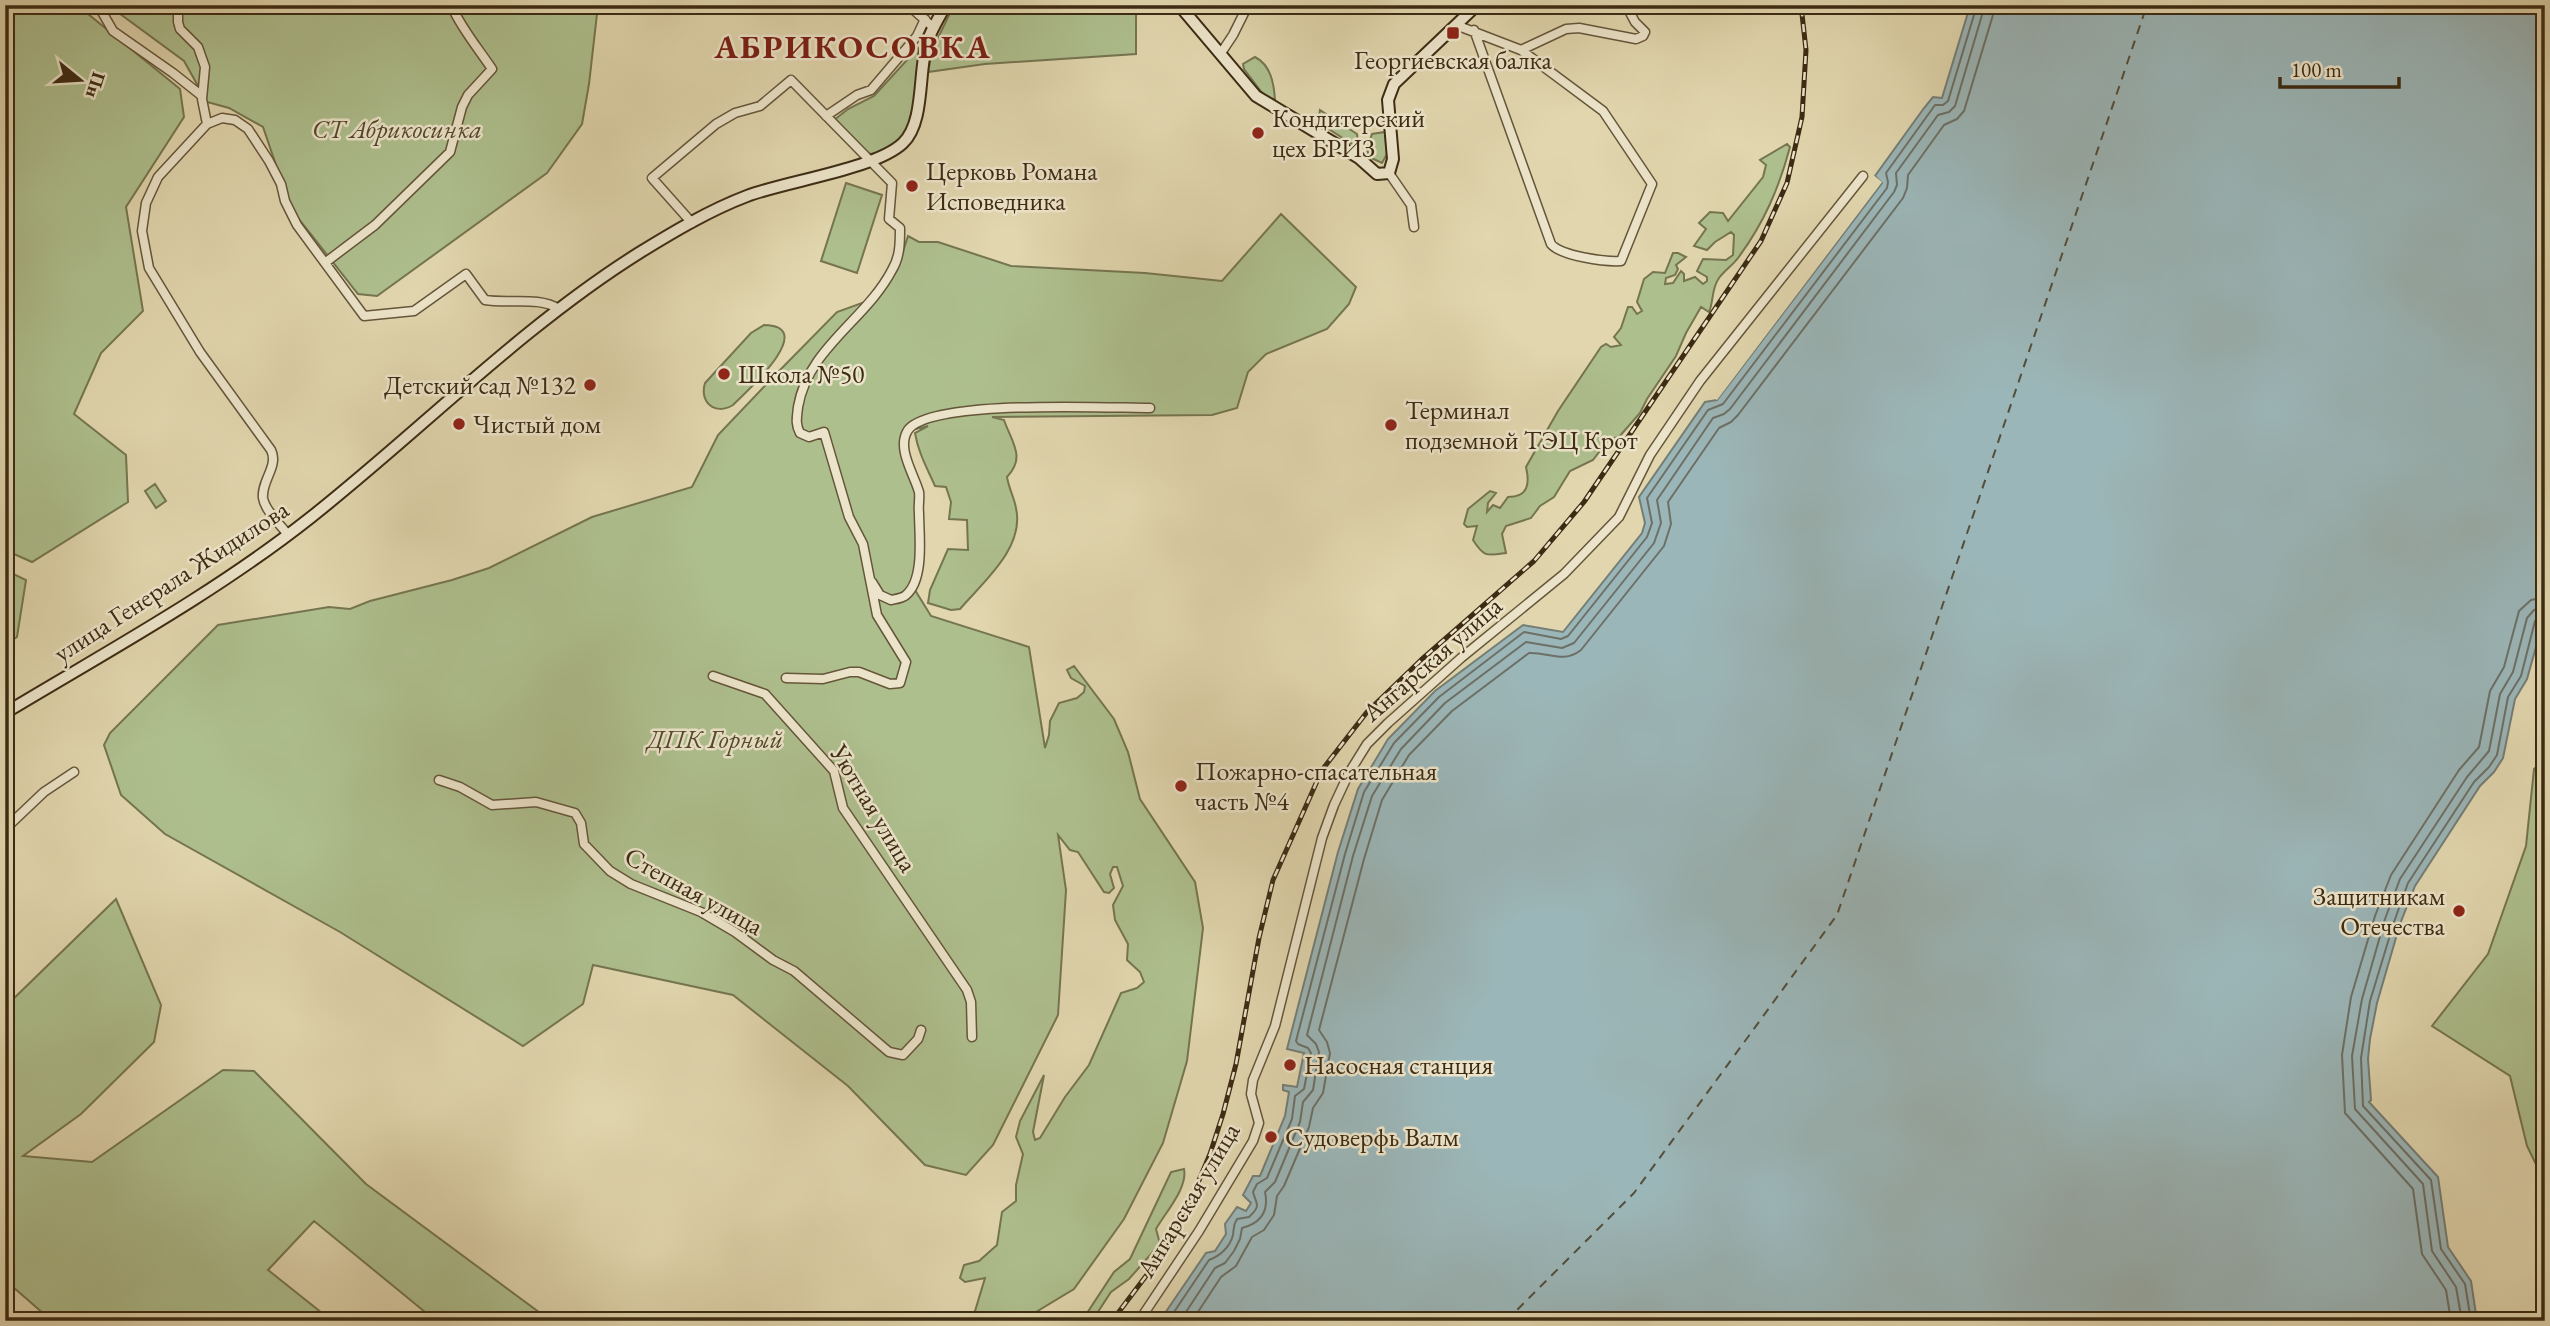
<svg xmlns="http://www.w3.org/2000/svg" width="2550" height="1326" font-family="'EB Garamond',serif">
<rect width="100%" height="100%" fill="#e1d6ae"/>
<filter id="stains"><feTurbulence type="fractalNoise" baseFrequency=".00286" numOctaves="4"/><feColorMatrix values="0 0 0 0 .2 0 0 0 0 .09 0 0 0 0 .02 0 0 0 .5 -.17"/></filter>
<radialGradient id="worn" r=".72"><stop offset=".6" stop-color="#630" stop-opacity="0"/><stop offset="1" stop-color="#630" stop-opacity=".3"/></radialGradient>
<path fill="#aebf8e" stroke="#757550" stroke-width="2" d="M 5,5 L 77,5 L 180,89 L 184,117 L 126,207 L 143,311 L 101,353 L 74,414 L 126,455 L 128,502 L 32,562 L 5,550 Z
M 108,5 L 598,5 L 589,84 L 582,124 L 547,173 L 377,296 L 358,294 L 291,209 L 263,127 L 229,108 L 207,102 L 184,61 Z
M 954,5 L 1136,5 L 1136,54 L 985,64 L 928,72 L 933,48 Z
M 918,48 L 922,50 C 920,64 914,124 908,133 C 899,148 882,154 866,154 L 834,120 L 848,109 L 874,96 Z
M 1255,57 C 1271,65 1274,84 1275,100 L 1263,94 L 1244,69 L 1243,64 Z
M 1320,110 L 1357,134 L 1358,144 L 1355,146 L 1318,122 Z
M 1385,132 L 1387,154 L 1382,163 L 1369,157 L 1367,149 L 1372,134 Z
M 1787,144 L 1790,147 C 1779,188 1764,223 1738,258 C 1733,265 1725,270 1719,278 C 1711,289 1714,301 1709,312 L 1701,307 L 1686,333 L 1676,356 L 1647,399 L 1640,413 L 1619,437 L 1609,439 L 1593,460 L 1570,471 L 1554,497 L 1540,506 L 1531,518 L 1506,526 L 1502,534 L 1506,553 C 1486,556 1484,557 1473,540 L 1477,526 L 1467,527 L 1464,524 L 1468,509 L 1490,491 L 1496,493 L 1488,503 L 1487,512 L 1493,505 L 1500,508 L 1508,497 C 1528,497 1530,484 1526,467 L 1558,411 L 1601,347 L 1606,344 L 1611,347 L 1621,345 L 1614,337 L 1621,328 L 1628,307 L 1632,307 L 1637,314 L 1642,311 L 1637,302 L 1644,279 L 1653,272 L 1665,273 L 1673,253 L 1678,253 L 1686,257 L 1676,265 L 1678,269 L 1675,275 L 1666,278 L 1665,284 L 1673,283 L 1681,271 L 1684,274 L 1684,281 L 1695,277 L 1703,284 L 1707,281 L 1707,277 L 1697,271 L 1703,259 L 1726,260 L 1733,255 L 1734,235 L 1731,232 L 1715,242 L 1707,250 L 1694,246 L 1706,229 L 1699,223 L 1710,212 L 1723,213 L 1728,221 L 1763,177 L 1766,165 L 1760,160 Z
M 846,183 L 882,195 L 857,273 L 821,261 Z
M 1281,214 L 1356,287 L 1349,304 L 1327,329 L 1266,354 L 1248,372 L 1237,408 L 1212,415 L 992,417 L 1004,420 C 1012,443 1026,457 1007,477 C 1009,489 1014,497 1016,508 C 1025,548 983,582 960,609 L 951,610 L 928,603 L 930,590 L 948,549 L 968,550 L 967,520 L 949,519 L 951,502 L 946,487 L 935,486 C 927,468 918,452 915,433 L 928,426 L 911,430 L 907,437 L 906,450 L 922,496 L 915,590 L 931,616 L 1029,647 L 1045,748 L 1049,735 L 1050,721 L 1059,703 L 1077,698 L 1084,692 L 1085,686 L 1071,678 L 1067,670 L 1074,666 L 1114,719 L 1128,752 L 1140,799 L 1195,882 L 1203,928 L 1187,1061 L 1163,1143 L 1124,1219 L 1074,1289 L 1021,1321 L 972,1321 L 985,1278 L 965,1282 L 960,1278 L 964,1265 L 979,1261 L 997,1245 L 1002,1212 L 1016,1201 L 1016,1185 L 1023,1154 L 1016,1137 L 1020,1121 L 1044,1075 L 1033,1132 L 1035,1140 L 1040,1138 L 1065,1097 L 1089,1065 L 1121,993 L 1137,988 L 1144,982 L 1140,972 L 1127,960 L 1128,944 L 1115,920 L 1113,905 L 1123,886 L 1117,867 L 1113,867 L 1110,874 L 1114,888 L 1109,893 L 1104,892 L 1078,852 L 1070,850 L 1058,835 L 1066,890 L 1058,1015 L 993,1145 L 966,1175 L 925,1165 L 848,1086 L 733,995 L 593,965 L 583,1004 L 523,1046 L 340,932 L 165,834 L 121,795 L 104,745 L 110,733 L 218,625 L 329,607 L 350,609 L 370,601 L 452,580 L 489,568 L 592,517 L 692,487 L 718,435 L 780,370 L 837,312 L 876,298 L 897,270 L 908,236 L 919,242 L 938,242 L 1011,266 L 1145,273 L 1222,281 Z
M 764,325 C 820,326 745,393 733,405 C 715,416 699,402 705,383 L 751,333 Z
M 155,484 L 166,501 L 156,508 L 145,491 Z
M 5,570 L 26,580 L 17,637 L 5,645 Z
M 2545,760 L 2545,1183 L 2527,1146 L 2510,1076 L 2432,1026 L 2488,954 L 2526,846 L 2534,769 Z
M 116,899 L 161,1005 L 154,1042 L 81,1114 L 23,1156 L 92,1162 L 223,1070 L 254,1071 L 366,1184 L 551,1321 L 436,1321 L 314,1221 L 268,1270 L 332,1321 L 52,1321 L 5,1280 L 5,1007 Z
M 1184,1169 C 1188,1188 1165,1213 1156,1229 L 1160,1244 L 1129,1279 L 1111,1292 L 1092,1321 L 1079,1321 L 1087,1313 L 1114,1272 L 1130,1259 L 1171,1172 Z"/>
<path fill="#9bb6b8" stroke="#757e76" stroke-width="2" d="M 2545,5 L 2545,615 L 2527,679 L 2515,699 L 2503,758 L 2494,772 L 2480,786 L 2415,886 L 2400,924 L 2377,1003 L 2370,1039 L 2368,1059 L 2371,1100 L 2369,1102 L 2438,1177 L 2448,1247 L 2471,1281 L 2477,1321 L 1164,1321 L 1165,1313 L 1206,1253 L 1215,1251 L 1226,1234 L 1225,1224 L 1237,1207 L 1246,1211 L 1251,1203 L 1243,1195 L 1253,1176 L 1260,1176 L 1285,1116 L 1289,1092 L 1283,1090 L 1283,1085 L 1297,1087 L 1304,1053 L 1287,1049 L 1338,852 L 1358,789 L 1388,739 L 1435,691 L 1523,625 L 1563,632 L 1642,533 L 1645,523 L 1639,497 L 1705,402 L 1717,400 L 1882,183 L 1875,176 L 1924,108 L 1933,97 L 1942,98 L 1970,6 Z"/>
<path fill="#e1d6ae" d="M 1872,174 L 1882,182 L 1717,400 L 1713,397 L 1877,183 L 1872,178 Z"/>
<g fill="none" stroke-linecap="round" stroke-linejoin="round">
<path stroke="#6c7066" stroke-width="2" d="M 1171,1321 L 1172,1315 L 1209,1260 C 1220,1256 1230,1247 1233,1235 C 1234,1228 1233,1225 1237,1219 L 1249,1217 C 1262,1205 1256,1204 1253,1192 L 1257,1184 L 1267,1178 L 1292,1119 L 1295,1096 L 1304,1089 L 1311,1053 L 1308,1048 L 1298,1044 L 1296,1041 L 1345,854 L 1364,792 L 1394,743 L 1439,697 L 1524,632 L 1561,639 L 1568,636 L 1647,537 L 1652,523 L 1647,498 L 1708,410 L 1723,404 L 1887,188 L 1888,182 L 1886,173 L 1930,112 L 1935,105 L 1943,105 L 1948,101 L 1977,5
M 1180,1321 L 1215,1268 L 1225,1263 L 1234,1251 L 1240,1239 L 1242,1228 C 1261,1223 1269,1211 1265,1192 L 1275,1182 L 1300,1122 L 1303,1102 L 1313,1090 L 1319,1052 L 1316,1044 L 1307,1035 L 1353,856 L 1372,796 L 1401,749 L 1445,703 L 1526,642 L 1562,648 L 1574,643 L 1654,543 L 1661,523 L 1657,500 L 1713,418 L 1724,414 L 1730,409 L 1894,192 L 1897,185 L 1896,173 L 1938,115 L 1949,112 L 1955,106 L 1985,5
M 1192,1321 L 1221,1277 L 1236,1266 L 1252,1237 L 1264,1230 L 1274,1215 L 1277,1196 L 1284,1186 L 1309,1127 L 1313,1108 L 1323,1093 L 1330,1053 L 1327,1042 L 1319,1030 L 1364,859 L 1382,800 L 1409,755 L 1452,711 L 1529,653 C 1549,652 1563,664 1581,650 L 1664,546 L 1671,524 L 1668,502 L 1719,428 L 1731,422 L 1738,415 L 1903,198 L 1907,188 L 1908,175 L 1944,125 L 1957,119 L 1964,111 L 1996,5
M 2451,1321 L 2446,1290 L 2422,1254 L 2413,1189 L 2345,1113 L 2342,1055 L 2351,997 L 2375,916 L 2391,875 L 2459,770 L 2479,747 L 2490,691 L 2504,667 L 2519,611 L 2531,600 L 2545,597
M 2462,1321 L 2456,1287 L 2432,1251 L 2423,1184 L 2355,1109 L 2352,1056 L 2362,999 L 2385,919 L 2400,879 L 2467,777 L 2489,751 L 2500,694 L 2513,672 L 2527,618 L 2534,610 L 2545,607
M 2471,1321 L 2465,1284 L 2441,1249 L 2431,1180 L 2363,1106 L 2361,1058 L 2370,1001 L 2394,922 L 2408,883 L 2474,782 L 2489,767 L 2497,755 L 2508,697 L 2521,676 L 2535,621 L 2539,617 L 2545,616"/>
<path stroke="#544e3c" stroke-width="2" stroke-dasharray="9 7" stroke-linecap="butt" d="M 2525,5 L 2545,17
M 1506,1321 L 1634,1193 L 1837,915 L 2147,5"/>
<g stroke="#65563a" stroke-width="11">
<path id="street" d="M 98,5 L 113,31 L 173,73 L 202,96
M 178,5 L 178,22 L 180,29 L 198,47 L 205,67 L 202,99 L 207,124
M 908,5 L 934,28
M 1456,25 L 1521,50 L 1603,111 L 1652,184 L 1621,261 C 1605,262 1561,256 1551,244 L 1474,30
M 1521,50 L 1566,29 L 1579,28 L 1636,39 L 1643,36 L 1645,32 L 1635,22 L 1626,5
M 1221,53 L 1233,35 L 1248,5
M 826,116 L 857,95 L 871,90 L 917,36 L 925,19
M 1389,173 L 1411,205 L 1414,227
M 692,223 L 652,178 L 716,124 L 735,113 L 760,106 L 791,80 L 892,183 L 889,219 L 900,228 C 900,243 900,257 892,270 C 866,320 808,348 798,407 C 797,417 795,424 800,433 L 809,437 L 824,432 L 849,517 L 863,544 L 877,615 L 906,662 L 900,683 L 890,684 L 859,672 L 850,672 L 823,679 L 786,678
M 326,262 L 375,225 L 450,152 L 462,107 L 468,95 L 492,69 C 478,48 461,28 451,5
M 288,535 C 281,525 265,511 263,498 C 261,481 279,466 271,450 L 200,352 L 149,268 L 142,231 L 146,203 L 158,177 L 207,124 L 222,118 L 235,120 L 248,129 L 269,161 L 281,184 L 285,201 L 297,225 L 364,316 L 414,311 L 466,274 L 485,300 C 509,304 539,296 559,309
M 872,582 L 880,595 L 891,600 C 896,599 903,598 906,595 C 925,579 919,534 919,513 C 918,506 920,498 919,492 C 914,474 896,448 908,430 C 931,399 1109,408 1150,408
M 713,676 L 765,694 L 834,771 L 843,808 L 967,990 L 971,1002 L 972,1037
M 439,780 L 460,787 L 492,805 L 536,802 L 575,813 L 581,823 L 584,844 L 610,871 L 631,884 L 701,912 L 735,932 L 773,960 L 794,971 L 889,1052 L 903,1055 L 918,1039 L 921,1030
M 5,829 L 44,792 L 74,772
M 1139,1321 L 1199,1231 L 1253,1141 L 1259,1123 L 1251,1094 L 1253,1080 L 1275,1026 L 1322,838 L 1334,805 L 1349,773 L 1367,744 L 1388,723 L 1461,658 L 1564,574 L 1619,517 L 1650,455 L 1700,381 L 1863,176"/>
</g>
<g stroke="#3c2b13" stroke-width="14">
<path id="secondary" d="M 1179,5 L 1256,96 L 1359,158 L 1377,174 L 1389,173 L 1393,159 L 1388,100 L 1394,84 L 1477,5
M 5,713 C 108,651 215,593 310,518 C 419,432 521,327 639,253 C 673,232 710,210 747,196 C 786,181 876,169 903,143 C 925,122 918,72 927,43 C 931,30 939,17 946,5"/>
</g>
<use href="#street" stroke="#ece4ca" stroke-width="8"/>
<use href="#secondary" stroke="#ece4ca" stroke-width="10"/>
<g stroke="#3c2b13" stroke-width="5">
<path id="rail" d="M 1112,1321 L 1149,1272 L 1171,1236 L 1192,1197 L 1210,1154 L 1223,1114 L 1236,1064 L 1259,938 L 1273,880 L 1322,770 L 1367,712 L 1421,660 L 1534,561 L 1584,502 L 1761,241 L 1787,183 L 1802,117 L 1806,50 L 1801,5"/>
</g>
<use href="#rail" stroke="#ece4ca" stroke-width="2.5" stroke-dasharray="8" stroke-linecap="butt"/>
</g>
<g fill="#8f2418" stroke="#ece4ca" stroke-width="2.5">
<rect x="1446" y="26" width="14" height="14" rx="3.5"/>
<circle cx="1258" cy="133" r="7"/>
<circle cx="912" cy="186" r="7"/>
<circle cx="724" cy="374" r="7"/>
<circle cx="590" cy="385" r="7"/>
<circle cx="459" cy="424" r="7"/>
<circle cx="1391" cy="425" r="7"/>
<circle cx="1181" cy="786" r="7"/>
<circle cx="2459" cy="911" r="7"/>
<circle cx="1290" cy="1065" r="7"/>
<circle cx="1271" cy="1137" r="7"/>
</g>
<g text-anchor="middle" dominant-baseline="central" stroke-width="5" stroke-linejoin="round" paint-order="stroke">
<g font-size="26" fill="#3c2b13" stroke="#ece4ca" text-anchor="start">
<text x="1453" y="60" text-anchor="middle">Георгиевская балка</text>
<text x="1272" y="118">Кондитерский<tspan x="1272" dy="30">цех БРИЗ</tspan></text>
<text x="926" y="171">Церковь Романа<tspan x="926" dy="30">Исповедника</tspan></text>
<text x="738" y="374">Школа №50</text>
<text x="576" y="385" text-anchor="end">Детский сад №132</text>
<text x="1405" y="410">Терминал<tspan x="1405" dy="30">подземной ТЭЦ Крот</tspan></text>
<text x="473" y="424">Чистый дом</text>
<text x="1195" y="771">Пожарно-спасательная<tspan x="1195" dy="30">часть №4</tspan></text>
<text x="2445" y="896" text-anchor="end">Защитникам<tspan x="2445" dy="30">Отечества</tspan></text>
<text x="1304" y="1065">Насосная станция</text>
<text x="1285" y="1137">Судоверфь Валм</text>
</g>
<g font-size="26" font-style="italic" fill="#53492c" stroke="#ece4ca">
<text x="397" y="129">СТ Абрикосинка</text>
<text x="715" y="739">ДПК Горный</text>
</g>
<g font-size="26" fill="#3c2b13" stroke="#ece4ca">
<text transform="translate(171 581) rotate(-33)">улица Генерала Жидилова</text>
<text transform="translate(1432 659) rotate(-41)">Ангарская улица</text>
<text transform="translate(874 808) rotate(59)">Уютная улица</text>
<text transform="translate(694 891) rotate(29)">Степная улица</text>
<text transform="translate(1188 1200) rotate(-59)">Ангарская улица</text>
</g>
<g font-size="33" font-weight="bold" letter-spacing="2" fill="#7a1f14" stroke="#ece4ca">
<text x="853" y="46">АБРИКОСОВКА</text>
</g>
</g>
<rect width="2550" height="1326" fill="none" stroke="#e1d6ae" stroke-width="28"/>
<rect x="7" y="7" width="2536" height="1312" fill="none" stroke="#3c2b13" stroke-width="3.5"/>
<rect x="14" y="14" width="2522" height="1298" fill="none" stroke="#3c2b13" stroke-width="2"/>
<g transform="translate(80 80) rotate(108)" stroke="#ece4ca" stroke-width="5" paint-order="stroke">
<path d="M0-5L12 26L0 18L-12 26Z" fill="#3c2b13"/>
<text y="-10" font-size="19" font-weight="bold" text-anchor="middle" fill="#3c2b13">Пн</text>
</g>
<path d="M2280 77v10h119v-10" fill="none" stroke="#3c2b13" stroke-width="3.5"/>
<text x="2291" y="77" font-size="21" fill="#3c2b13" stroke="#ece4ca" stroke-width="5" paint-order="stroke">100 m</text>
<rect width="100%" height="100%" filter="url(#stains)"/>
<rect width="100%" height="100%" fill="url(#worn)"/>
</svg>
